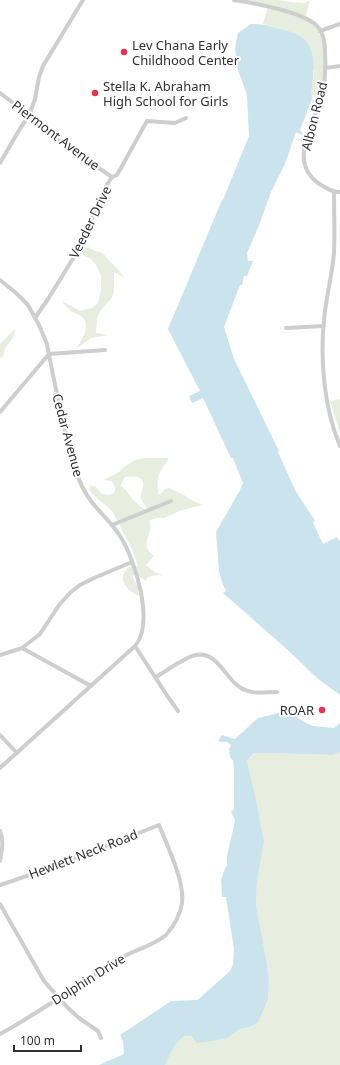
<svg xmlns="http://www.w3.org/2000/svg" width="340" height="1065" font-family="'Noto Sans',sans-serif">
<rect width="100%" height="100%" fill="#fff"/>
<path fill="#e8eedf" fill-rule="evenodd" d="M 235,0 L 279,0 L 290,2 L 304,3 L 310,0 L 305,19 C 309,22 314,25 317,29 C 328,47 324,77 320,97 L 311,95 L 314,71 L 286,30 L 263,24 L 268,7 Z
M 88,247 L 95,251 L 103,253 C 109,262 118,268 124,277 L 114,272 L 114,291 L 111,299 L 101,310 L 97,318 L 96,333 L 109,335 L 91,338 L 76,349 C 81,341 92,325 82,317 C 79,314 74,313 71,311 C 67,308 64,304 62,301 L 80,311 L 92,308 L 98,303 L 101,290 L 101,276 L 96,265 L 91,259 L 75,251 L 82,248 Z
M 16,328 L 13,338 L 5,348 L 3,356 L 0,358 L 0,344 C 6,339 10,333 16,328 Z
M 340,399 L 340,433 L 330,401 Z
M 144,458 L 169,458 C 159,473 155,477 159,495 L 165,489 L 169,488 L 184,495 L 193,501 L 203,505 L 182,510 L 164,518 L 156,518 L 150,520 C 150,524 151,527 150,530 C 148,541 141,546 154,556 L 146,565 L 155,572 L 163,575 L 151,576 L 147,578 L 146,581 L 141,577 L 132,575 L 138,588 L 139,596 C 129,592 117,580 126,570 C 127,568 129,567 131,566 C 133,566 135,566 138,566 L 131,547 L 112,511 L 92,494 L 89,489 L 90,486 C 96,485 98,490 102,494 L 109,495 L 114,493 C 116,488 115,486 111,481 L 103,480 C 109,477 116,475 121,470 C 130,463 132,460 144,458 ZM 125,477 C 133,476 145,475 143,487 C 142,491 140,494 141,499 C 143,504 148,507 148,513 L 132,499 L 126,490 L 121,486 L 122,482 Z
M 340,752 L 340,1065 L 165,1065 L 175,1045 L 184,1036 L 227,1038 L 240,1029 L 250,1027 L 268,999 L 269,980 L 267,963 L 256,905 L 257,882 L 264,842 L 256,799 L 247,760 L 254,753 L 267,753 L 333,755 Z"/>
<path fill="#cbe3ed" d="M 251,24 C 264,24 269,26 281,29 C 289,31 298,34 304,39 C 318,51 313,78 311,95 L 313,96 L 300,130 L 303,134 L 302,135 L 296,132 L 285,164 L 271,192 L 260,223 L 247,253 L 248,261 L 253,261 L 247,276 L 244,276 L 242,285 L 240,285 L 224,327 L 234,359 L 279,451 L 278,452 L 295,490 L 315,521 L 313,523 L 323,544 L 337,537 L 340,542 L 340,695 L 318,679 L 291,653 L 223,593 L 226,591 L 222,582 L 219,571 L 216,532 L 239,492 L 243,483 L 233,458 L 231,458 L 203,398 L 192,403 L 189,396 L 200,391 L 168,329 L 222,200 L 223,200 L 249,136 L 247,95 L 237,67 L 236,58 L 235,48 L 238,33 Z
M 287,711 L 304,722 L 313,726 L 334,728 L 340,723 L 340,752 L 333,755 L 267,753 L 254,753 L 247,760 L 256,799 L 264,842 L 257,882 L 256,905 L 267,963 L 269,980 L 268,999 L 258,1022 L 250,1027 L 240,1029 L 227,1038 L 212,1041 L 197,1043 L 191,1036 L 184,1036 L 175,1045 L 165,1065 L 99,1065 L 124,1054 L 123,1041 L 120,1035 L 171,1001 L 197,1000 L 200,998 L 230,971 L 233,964 L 234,949 L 226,897 L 222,897 L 221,880 L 225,868 L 227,866 L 227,856 L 235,821 L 231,811 L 234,810 L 234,769 L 233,761 L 230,757 L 229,749 L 231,745 L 227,742 L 221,742 L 218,741 L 222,735 L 235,739 L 258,718 Z"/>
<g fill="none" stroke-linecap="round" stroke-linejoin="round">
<path stroke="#cecece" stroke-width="4" d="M 234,0 C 254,3 302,12 316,25 C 324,32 325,43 325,53 C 326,67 325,82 322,96 C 315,123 287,160 318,183 C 326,188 331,192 340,192
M 320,31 L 340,24
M 325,68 L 340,66
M 0,93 L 16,105 L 65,145 L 112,177
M 0,163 L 21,127 L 29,116 L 35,99 L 39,77 L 43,66 L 83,0
M 334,192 C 334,212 335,233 334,253 C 332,276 326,297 324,320 C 320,360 324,408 340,446
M 0,280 L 16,293 L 28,305 L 39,325 L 47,344 C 51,367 56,389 61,412 C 65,433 69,454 77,474 C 80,483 85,493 91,501 C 100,513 112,523 120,536 C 135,559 155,623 135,646 L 0,768
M 35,318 L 48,299 L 77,252 L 106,186 L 112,177 L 117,175 L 147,121 L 175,123 L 186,118
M 286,328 L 324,326
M 0,412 L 49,354 L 105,350
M 112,525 L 171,501
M 135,646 L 168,697 L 178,711
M 22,648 L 91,686
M 0,655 L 22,648 L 40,634 L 59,605 L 71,592 L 80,585 L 94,578 L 132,562
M 156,677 C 167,671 184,657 196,655 C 218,651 225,679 241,688 C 252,695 265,692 277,692
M 0,735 L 17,753
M 0,831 C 4,841 2,850 0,861
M 0,885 L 47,869 L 159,825 C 167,845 185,882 182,903 C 180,915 174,926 166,935 C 150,948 134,949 118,960 C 78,984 41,1012 0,1034
M 0,904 L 44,981 L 68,1008 L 79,1018 L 98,1031 L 101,1038"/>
</g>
<g fill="#e73352" stroke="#fff" stroke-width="1.5">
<circle cx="124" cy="52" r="4"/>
<circle cx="95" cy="93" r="4"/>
<circle cx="322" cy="710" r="4"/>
</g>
<g text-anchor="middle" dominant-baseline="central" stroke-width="4" stroke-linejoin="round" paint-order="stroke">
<g font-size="13" fill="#313131" stroke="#fff" text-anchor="start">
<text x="132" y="45">Lev Chana Early<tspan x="132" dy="15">Childhood Center</tspan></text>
<text x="103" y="86">Stella K. Abraham<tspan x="103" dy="15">High School for Girls</tspan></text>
<text x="314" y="710" text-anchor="end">ROAR</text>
</g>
<g font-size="13" fill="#313131" stroke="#fff">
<text transform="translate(314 116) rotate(-76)">Albon Road</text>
<text transform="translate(56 135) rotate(37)">Piermont Avenue</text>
<text transform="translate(90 222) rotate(-64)">Veeder Drive</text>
<text transform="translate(68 435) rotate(75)">Cedar Avenue</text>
<text transform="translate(83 854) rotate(-21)">Hewlett Neck Road</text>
<text transform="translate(88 979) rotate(-32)">Dolphin Drive</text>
</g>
</g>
<path d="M14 1045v6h67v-6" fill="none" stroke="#313131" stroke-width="2"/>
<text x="20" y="1045" font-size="12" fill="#313131" stroke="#ffffff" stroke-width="3" paint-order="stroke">100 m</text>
</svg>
